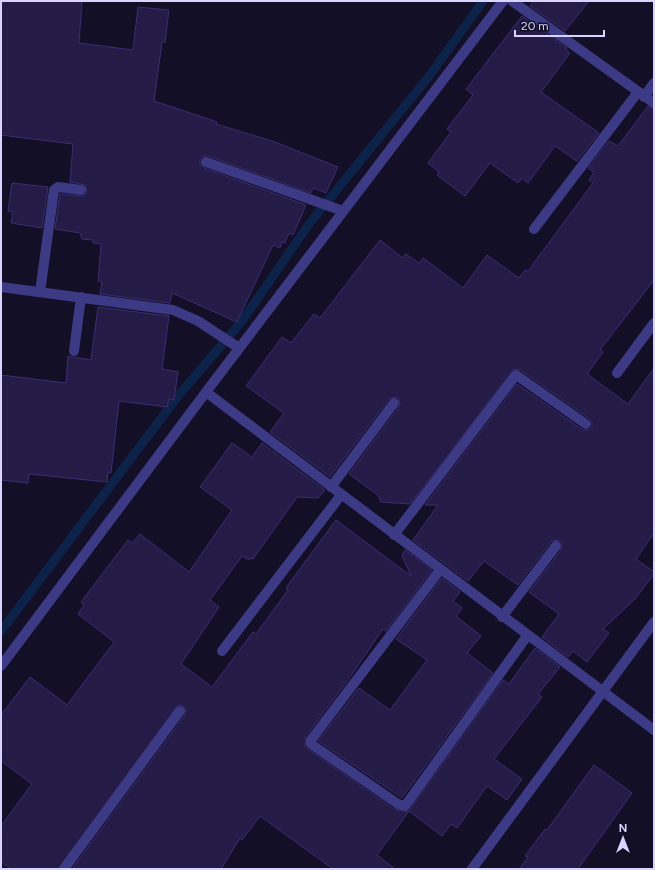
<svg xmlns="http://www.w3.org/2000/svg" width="655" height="870" font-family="Figtree,sans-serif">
<rect width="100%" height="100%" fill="#130f26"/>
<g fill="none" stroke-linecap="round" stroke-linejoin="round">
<path stroke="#0c2248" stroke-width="9" d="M 1,631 L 178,396 L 242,321 L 309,224 L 430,75 L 483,1"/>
</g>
<path fill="#241b47" stroke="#3b2d73" d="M 1,1 L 82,1 L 79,43 L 133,50 L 138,7 L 169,10 L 165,42 L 162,42 L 154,101 L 217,122 L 216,124 L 275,142 L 338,167 L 326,193 L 313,188 L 311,193 L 208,156 L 204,156 L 200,159 L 200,164 L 204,168 L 306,205 L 293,235 L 289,233 L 285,243 L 282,242 L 280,248 L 273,245 L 237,322 L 172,293 L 170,303 L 100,294 L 102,282 L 98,281 L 101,244 L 93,243 L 93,240 L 82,239 L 80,233 L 55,229 L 60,194 L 81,196 L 84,196 L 87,191 L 85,185 L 70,182 L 73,144 L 1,135 Z
M 534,1 L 589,1 L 565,31 L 530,6 Z
M 522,16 L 567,48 L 566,50 L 570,53 L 541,92 L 599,133 L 577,161 L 555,146 L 528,183 L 522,178 L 518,183 L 490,163 L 465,196 L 437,175 L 439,172 L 428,163 L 451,132 L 447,129 L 473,95 L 466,89 Z
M 648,106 L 654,109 L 654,280 L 600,350 L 603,352 L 587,374 L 628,404 L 654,368 L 654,533 L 636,559 L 654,572 L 654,574 L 635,599 L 603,629 L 609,633 L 587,662 L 573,651 L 568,657 L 542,637 L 559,614 L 529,592 L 561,550 L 562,544 L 560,541 L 554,540 L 551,542 L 518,585 L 484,561 L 468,581 L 413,540 L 438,505 L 425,505 L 517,384 L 583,430 L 588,430 L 592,427 L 592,422 L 590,419 L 520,370 L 514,369 L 410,504 L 381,502 L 378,495 L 349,474 L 399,407 L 400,403 L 398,398 L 394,397 L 389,399 L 330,477 L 270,432 L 284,413 L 246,386 L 282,337 L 291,343 L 314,314 L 320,318 L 380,240 L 403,258 L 406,254 L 419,263 L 423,258 L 463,288 L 487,255 L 519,278 L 525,270 L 528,271 L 593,183 L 589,180 L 594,172 L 588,168 L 609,141 L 618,146 Z
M 12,183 L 48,187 L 42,228 L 11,223 L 13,212 L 8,211 Z
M 98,307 L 169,316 L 162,369 L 178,372 L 174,400 L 169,399 L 167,407 L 119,401 L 111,473 L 108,472 L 107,482 L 29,474 L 28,483 L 1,480 L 1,375 L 66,383 L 68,356 L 91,360 Z
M 232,443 L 252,457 L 262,443 L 325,490 L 318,498 L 297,497 L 253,559 L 250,558 L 249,560 L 242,556 L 210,600 L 219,607 L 181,664 L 212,687 L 253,632 L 256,634 L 288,590 L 286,588 L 288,585 L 336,520 L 411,576 L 402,555 L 405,550 L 432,570 L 386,631 L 383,629 L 348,680 L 306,736 L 305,747 L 394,809 L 408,812 L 503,680 L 509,684 L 535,648 L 560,667 L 538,694 L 542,697 L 494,759 L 522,779 L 507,800 L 487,786 L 457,828 L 451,824 L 442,836 L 409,811 L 377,855 L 395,869 L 333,869 L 260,816 L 242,840 L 240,838 L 221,869 L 72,869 L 185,715 L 186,708 L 181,705 L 178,705 L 58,869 L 11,869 L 1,862 L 1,826 L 32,784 L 1,761 L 1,715 L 30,677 L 67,705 L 114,642 L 78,614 L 84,605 L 81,602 L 128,540 L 132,543 L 140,534 L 189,572 L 232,510 L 200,487 Z
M 442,578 L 460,592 L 453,601 L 462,608 L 456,616 L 481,636 L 467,653 L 493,673 L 402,798 L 318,741 L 359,688 L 390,710 L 427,660 L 396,639 Z
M 594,765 L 632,793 L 578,869 L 519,869 L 528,857 L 525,856 L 545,829 L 547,830 Z"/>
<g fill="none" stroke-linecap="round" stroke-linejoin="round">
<path stroke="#3d3a85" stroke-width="10" d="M 512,1 L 654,103
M 644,97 L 654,83
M 206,162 L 343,211
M 534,229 L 638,92
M 1,287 L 173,310 L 198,321 L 239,348
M 40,292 L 54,190 L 58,187 L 81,190
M 74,351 L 81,297
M 617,373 L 654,323
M 206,392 L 654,730
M 331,487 L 394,403
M 394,535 L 516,375 L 586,424
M 440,570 L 311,740 L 311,744 L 398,804 L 405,806 L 527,636
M 502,617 L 556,546
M 222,651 L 341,495
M 1,666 L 206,392 L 503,1
M 64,869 L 180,711
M 472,869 L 654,622"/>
</g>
<rect width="655" height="870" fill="none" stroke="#d9d4ff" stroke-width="4"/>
<g transform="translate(623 838)" stroke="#130f26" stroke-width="3" paint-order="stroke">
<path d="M0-3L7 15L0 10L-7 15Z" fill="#d9d4ff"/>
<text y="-6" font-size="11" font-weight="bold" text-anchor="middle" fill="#d9d4ff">N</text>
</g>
<path d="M515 30v6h89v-6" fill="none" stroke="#d9d4ff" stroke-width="2"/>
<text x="521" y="30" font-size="12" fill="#d9d4ff" stroke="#130f26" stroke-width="3" paint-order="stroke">20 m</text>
</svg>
